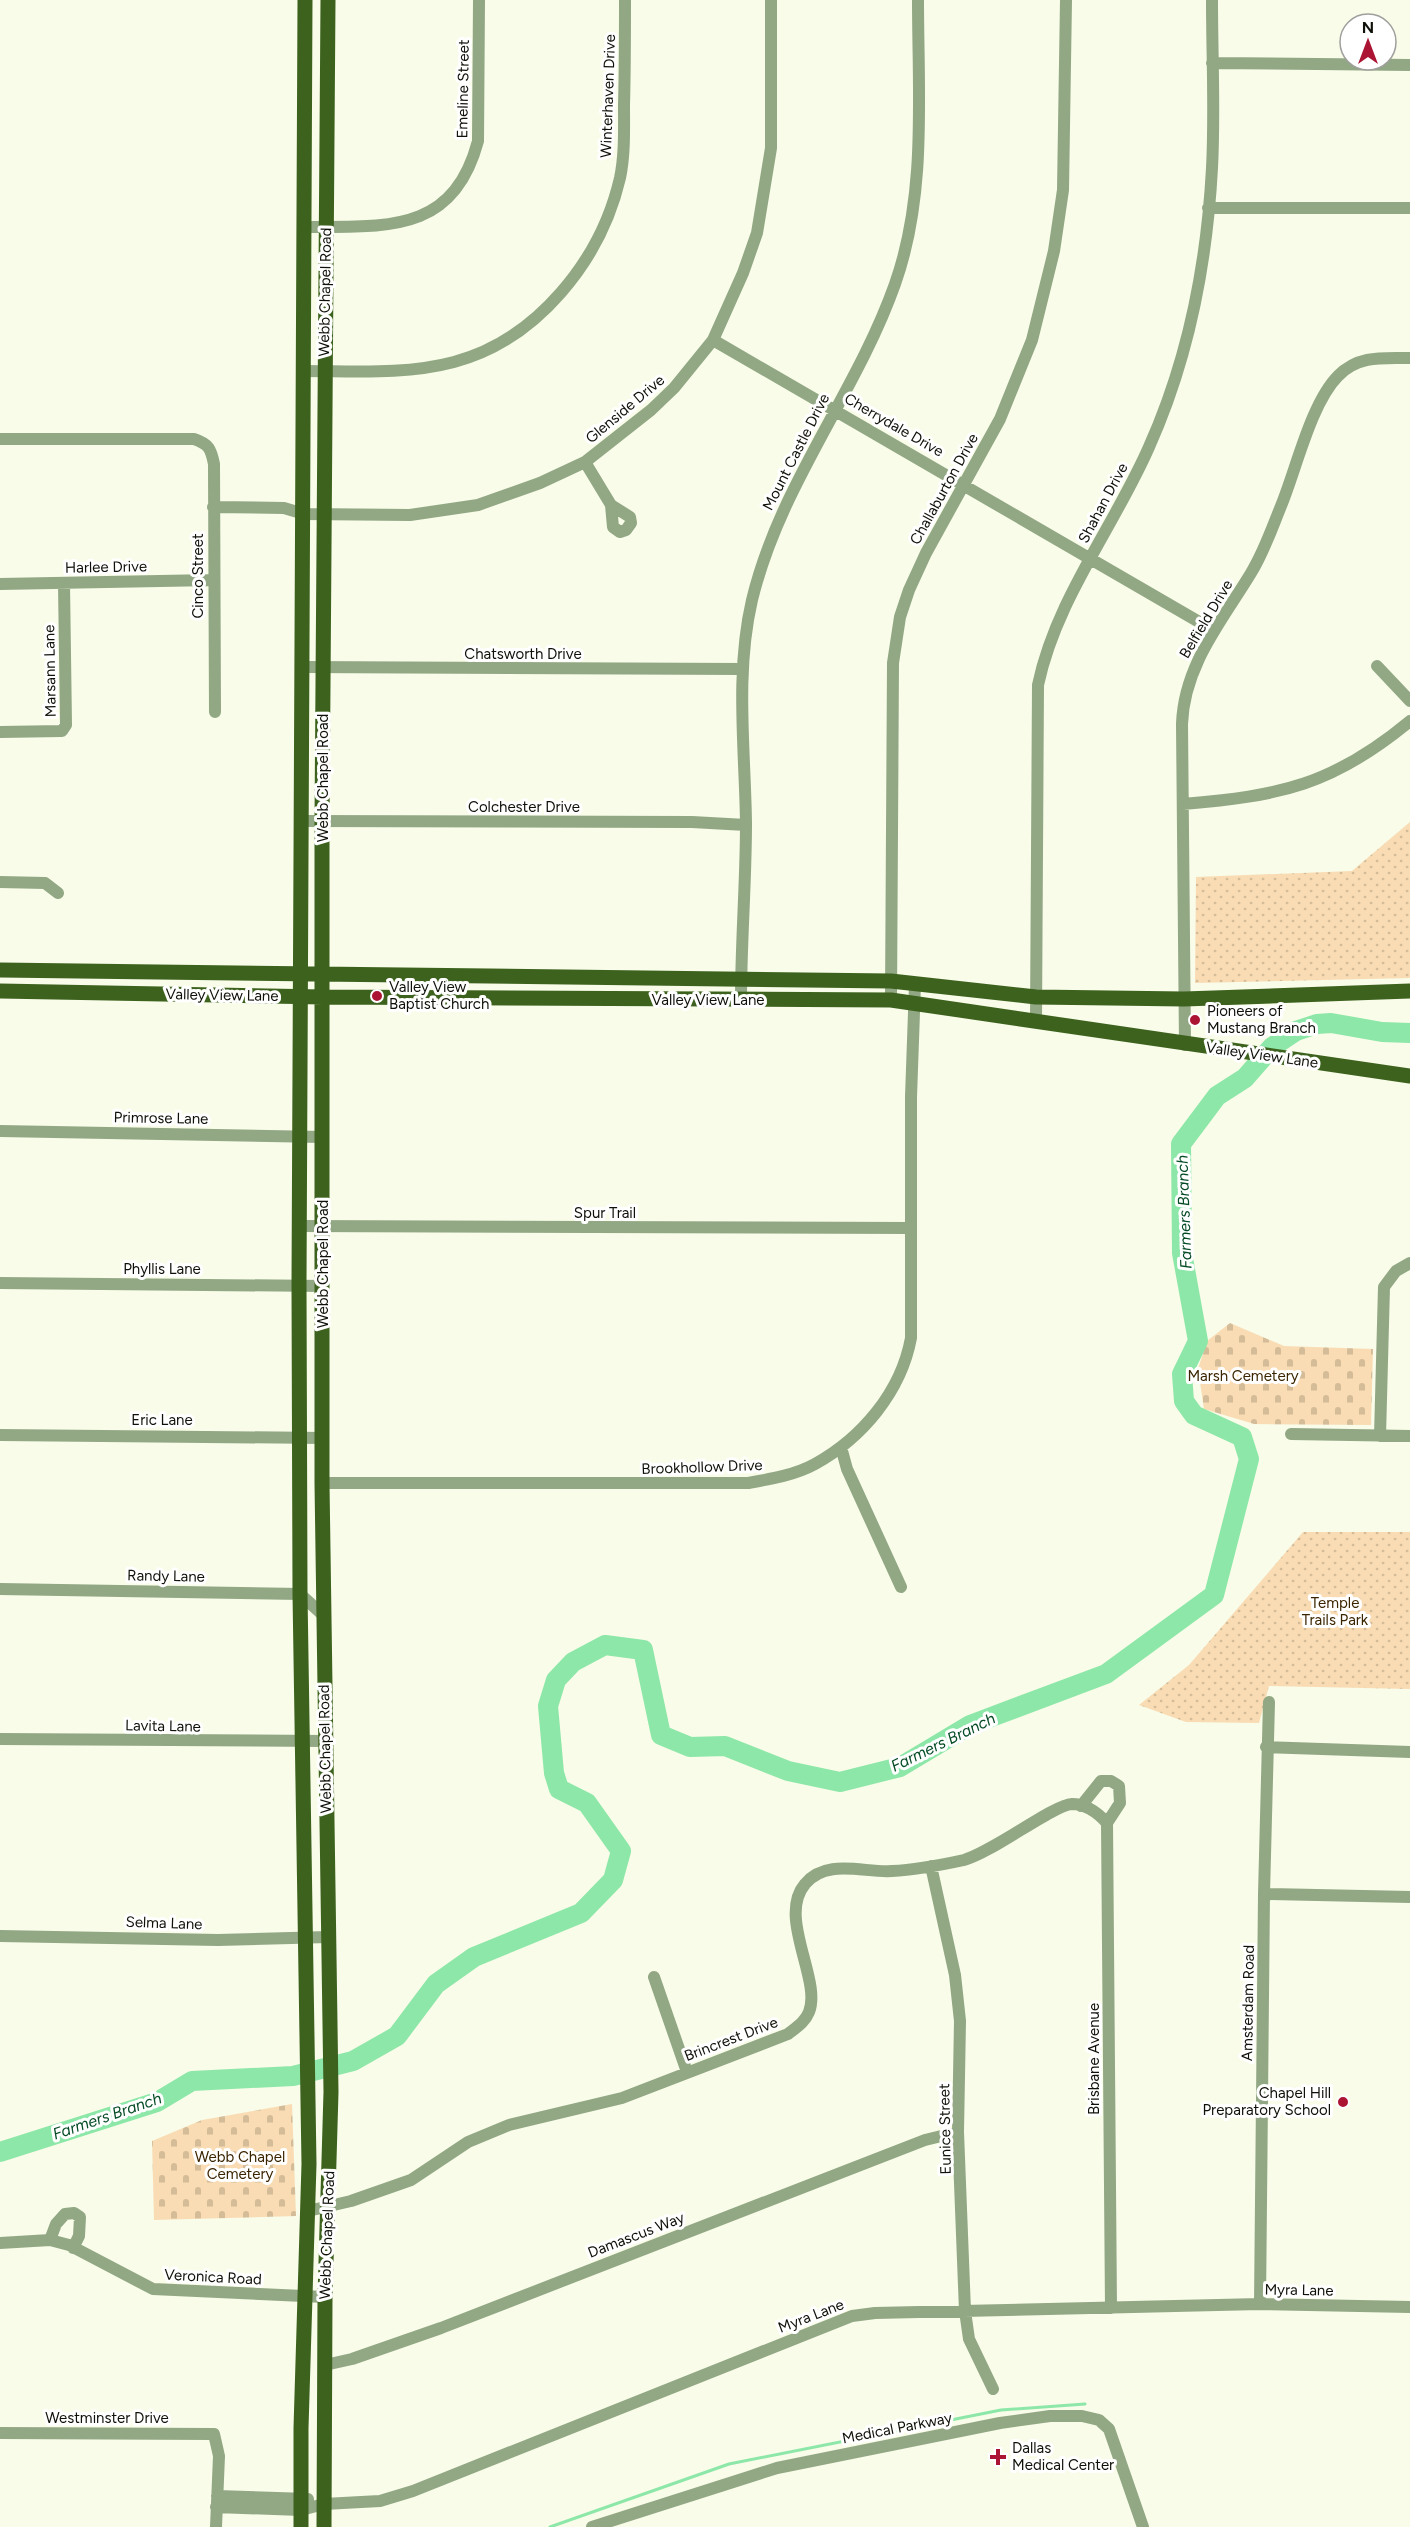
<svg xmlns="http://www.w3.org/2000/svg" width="1410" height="2527" font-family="Figtree,sans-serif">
<defs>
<pattern id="cemetery-stones" width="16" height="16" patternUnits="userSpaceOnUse" patternTransform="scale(1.5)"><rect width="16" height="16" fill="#f9dcb4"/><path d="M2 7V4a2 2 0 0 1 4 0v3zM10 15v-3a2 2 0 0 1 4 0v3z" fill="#d4bc99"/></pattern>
<pattern id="park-dots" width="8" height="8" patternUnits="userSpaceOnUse" patternTransform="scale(1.5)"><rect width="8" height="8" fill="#f9dcb4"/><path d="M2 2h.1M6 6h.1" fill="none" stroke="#d4bc99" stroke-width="1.8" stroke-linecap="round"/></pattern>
</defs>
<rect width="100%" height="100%" fill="#f8fce8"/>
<path fill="url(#cemetery-stones)" d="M 1230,1323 L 1284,1346 L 1373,1349 L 1371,1425 L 1254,1424 L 1204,1409 L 1198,1369 L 1207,1341 Z
M 292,2104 L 296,2216 L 154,2220 L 152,2141 L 202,2120 Z"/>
<path fill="url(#park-dots)" d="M 1410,822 L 1410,978 L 1195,983 L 1196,877 L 1352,871 Z
M 1303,1532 L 1410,1532 L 1410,1689 L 1269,1686 L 1259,1723 L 1186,1722 L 1139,1705 L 1189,1665 Z"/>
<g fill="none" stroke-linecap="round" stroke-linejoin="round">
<path stroke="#8de7a8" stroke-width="3" d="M 550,2527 L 729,2464 L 1001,2410 L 1085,2404"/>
<path stroke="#8de7a8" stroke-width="20" d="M 0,2152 L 157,2102 L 192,2081 L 293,2076 L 353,2061 L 397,2036 L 436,1984 L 474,1957 L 581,1913 L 613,1880 L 621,1851 L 587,1803 L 559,1789 L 554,1773 L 548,1706 L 556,1680 L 573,1662 L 605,1645 L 643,1650 L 661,1735 L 690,1747 L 725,1746 L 788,1771 L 840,1782 L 900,1767 L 970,1725 L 1106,1674 L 1214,1595 L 1249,1459 L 1242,1437 L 1194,1415 L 1184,1401 L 1182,1374 L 1198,1341 L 1182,1253 L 1181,1144 L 1217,1096 L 1245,1078 L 1272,1047 L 1296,1031 L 1317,1024 L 1331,1023 L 1382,1032 L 1410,1033"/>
<path stroke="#92a784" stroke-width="12" d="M 1212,63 L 1410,65
M 1208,208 L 1410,208
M 304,227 C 385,226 453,235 478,141 L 479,0
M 713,340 L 1213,630
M 304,371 C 354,371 405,375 454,362 C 537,340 601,260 620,178 C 625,154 624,129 624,105 C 625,70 625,35 625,0
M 0,439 L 194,439 C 209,444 211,449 214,464 L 215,712
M 585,462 L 611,505
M 611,505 L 630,517 L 631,523 L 626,530 L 620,532 L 613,527 Z
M 213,507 L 284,508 L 304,514 L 410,515 L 478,505 L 540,483 L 585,462 L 651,410 L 674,388 L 713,340 L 743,273 L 757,233 L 771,148 L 771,0
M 0,584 L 213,580
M 1377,666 L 1410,701
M 303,667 L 742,669
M 0,732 L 62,731 L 66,725 L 64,584
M 1183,804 C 1280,796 1333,785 1410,721
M 302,821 L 692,822 L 746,825
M 0,882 L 45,883 L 58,893
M 741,1000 C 741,941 746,882 746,823 C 745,749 735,673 752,600 C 780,484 856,394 895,284 C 927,194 918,94 918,0
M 891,1000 L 893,663 L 900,617 L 909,590 L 926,553 L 1000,419 L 1032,340 L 1054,251 L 1063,190 L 1066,0
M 1036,1019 L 1038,685 C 1056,599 1114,527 1149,447 C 1188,360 1207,262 1212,168 C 1215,112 1212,56 1212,0
M 1185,1045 L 1182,724 C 1184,665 1222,621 1251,573 C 1264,552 1272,528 1281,506 C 1296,470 1311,403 1338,376 C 1358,355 1383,358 1410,358
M 0,1131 L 322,1137
M 300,1226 L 911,1228
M 0,1283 L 323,1286
M 1291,1434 L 1410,1436
M 0,1435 L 323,1438
M 1380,1436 L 1384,1287 L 1396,1271 L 1410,1263
M 841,1447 L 847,1469 L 901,1587
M 322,1483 L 748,1483 C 771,1479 795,1475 815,1464 C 862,1438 901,1392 911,1338 L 911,1097 L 915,984
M 0,1589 L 300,1594 L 323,1615
M 0,1739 L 325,1741
M 1266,1747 L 1410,1752
M 1081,1806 L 1101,1781 L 1111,1781 L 1119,1786 L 1120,1803 L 1107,1823
M 931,1866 L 955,1975 L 960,2021 L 958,2132 L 965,2311 L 969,2339 L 993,2389
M 1264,1894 L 1410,1897
M 0,1936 L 218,1940 L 328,1937
M 654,1977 L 687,2072
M 308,2211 L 351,2201 L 411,2180 L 468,2142 L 509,2125 L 622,2098 L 788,2034 C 797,2027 805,2022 809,2012 C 822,1980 777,1917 805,1884 C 826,1858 864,1873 892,1871 C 915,1870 941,1865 964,1860 C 993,1852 1053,1805 1072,1804 C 1087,1804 1098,1813 1107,1823 L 1111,2308
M 50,2240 L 56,2224 L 65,2214 L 74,2213 L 80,2217 L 79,2236 L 73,2248
M 0,2243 L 50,2240 L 69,2245 L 153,2289 L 325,2297
M 1260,2304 L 1264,1894 L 1269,1702
M 325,2365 L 352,2359 L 441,2328 L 925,2140 L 958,2132
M 0,2433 L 214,2434 L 219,2456 L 216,2527
M 217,2496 L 308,2499
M 216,2507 L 301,2510 L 324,2504 L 380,2501 L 413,2491 L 852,2316 L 875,2313 L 1260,2304 L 1410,2307
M 592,2527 L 777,2468 L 1000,2423 L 1050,2416 L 1082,2416 L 1099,2420 L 1109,2429 L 1143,2527"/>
<path stroke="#3d621e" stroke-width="15" d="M 0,970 L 891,981 L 1036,997 L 1184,999 L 1410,991
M 0,991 L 323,997 L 891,1000 L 1410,1076
M 301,2527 L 301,2428 L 309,2164 L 300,1594 L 299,1284 L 305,0
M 324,2527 L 325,2297 L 331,2092 L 322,1483 L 322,821 L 328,0"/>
</g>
<g fill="#ab1533" stroke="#fff" stroke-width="2">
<circle cx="377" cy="996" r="6"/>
<circle cx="1195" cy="1020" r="6"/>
<circle cx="1343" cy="2102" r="6"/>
<path d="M995 2448h6v6h6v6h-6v6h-6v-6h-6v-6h6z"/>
</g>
<g text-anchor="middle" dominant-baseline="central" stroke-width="6" stroke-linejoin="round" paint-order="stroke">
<g font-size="15" fill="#0f1009" stroke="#fff">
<text transform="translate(463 89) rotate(-89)">Emeline Street</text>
<text transform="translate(608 96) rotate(-88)">Winterhaven Drive</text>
<text transform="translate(325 292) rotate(-89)">Webb Chapel Road</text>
<text transform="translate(625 409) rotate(-40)">Glenside Drive</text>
<text transform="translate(894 425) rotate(30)">Cherrydale Drive</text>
<text transform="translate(796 452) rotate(-63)">Mount Castle Drive</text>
<text transform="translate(944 489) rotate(-61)">Challaburton Drive</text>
<text transform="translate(1103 503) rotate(-62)">Shahan Drive</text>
<text transform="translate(106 567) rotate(-1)">Harlee Drive</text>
<text transform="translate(198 576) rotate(-90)">Cinco Street</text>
<text transform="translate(1206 619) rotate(-59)">Belfield Drive</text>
<text x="523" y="654">Chatsworth Drive</text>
<text transform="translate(50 671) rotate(-91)">Marsann Lane</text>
<text transform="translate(323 778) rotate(-90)">Webb Chapel Road</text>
<text x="524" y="807">Colchester Drive</text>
<text transform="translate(222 995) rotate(1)">Valley View Lane</text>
<text x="708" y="1000">Valley View Lane</text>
<text transform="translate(1262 1055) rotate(8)">Valley View Lane</text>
<text transform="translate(161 1118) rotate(1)">Primrose Lane</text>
<text x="605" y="1213">Spur Trail</text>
<text transform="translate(323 1264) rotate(-90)">Webb Chapel Road</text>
<text x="162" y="1269">Phyllis Lane</text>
<text x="162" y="1420">Eric Lane</text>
<text transform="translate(702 1467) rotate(-2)">Brookhollow Drive</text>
<text transform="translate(166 1576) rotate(1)">Randy Lane</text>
<text transform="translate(163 1726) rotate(1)">Lavita Lane</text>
<text transform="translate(325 1749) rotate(-91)">Webb Chapel Road</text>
<text transform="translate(164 1923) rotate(2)">Selma Lane</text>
<text transform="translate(1248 2003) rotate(-89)">Amsterdam Road</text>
<text transform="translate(731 2039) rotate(-21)">Brincrest Drive</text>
<text transform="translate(1094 2059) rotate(-90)">Brisbane Avenue</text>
<text transform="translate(945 2129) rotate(-91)">Eunice Street</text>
<text transform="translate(327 2235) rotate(-88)">Webb Chapel Road</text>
<text transform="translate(636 2235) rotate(-21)">Damascus Way</text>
<text transform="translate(213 2277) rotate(3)">Veronica Road</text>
<text transform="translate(1299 2290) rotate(1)">Myra Lane</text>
<text transform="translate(811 2316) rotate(-21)">Myra Lane</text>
<text x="107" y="2418">Westminster Drive</text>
<text transform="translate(897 2428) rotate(-11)">Medical Parkway</text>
</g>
<g font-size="15" fill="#0f1009" stroke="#fff" text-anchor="start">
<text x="389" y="987">Valley View<tspan x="389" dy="17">Baptist Church</tspan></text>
<text x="1207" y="1011">Pioneers of<tspan x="1207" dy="17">Mustang Branch</tspan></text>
<text x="1331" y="2093" text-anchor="end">Chapel Hill<tspan x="1331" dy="17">Preparatory School</tspan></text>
<text x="1012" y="2448">Dallas<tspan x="1012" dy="17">Medical Center</tspan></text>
</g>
<g font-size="15" fill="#3b2500" stroke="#fff">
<text x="1243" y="1376">Marsh Cemetery</text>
<text x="1335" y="1603">Temple<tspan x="1335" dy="17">Trails Park</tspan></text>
<text x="240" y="2157">Webb Chapel<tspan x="240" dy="17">Cemetery</tspan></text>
</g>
<g font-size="16" font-style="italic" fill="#054c25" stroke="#fff">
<text transform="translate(1184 1212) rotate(-92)">Farmers Branch</text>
<text transform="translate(943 1742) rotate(-26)">Farmers Branch</text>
<text transform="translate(107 2116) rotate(-19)">Farmers Branch</text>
</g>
</g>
<g transform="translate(1368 42)"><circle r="28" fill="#ffffff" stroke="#9f9f9d" stroke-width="1.5"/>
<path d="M0-4.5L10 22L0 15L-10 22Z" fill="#ab1533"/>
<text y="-9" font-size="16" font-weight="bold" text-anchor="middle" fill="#0f1009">N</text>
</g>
</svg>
